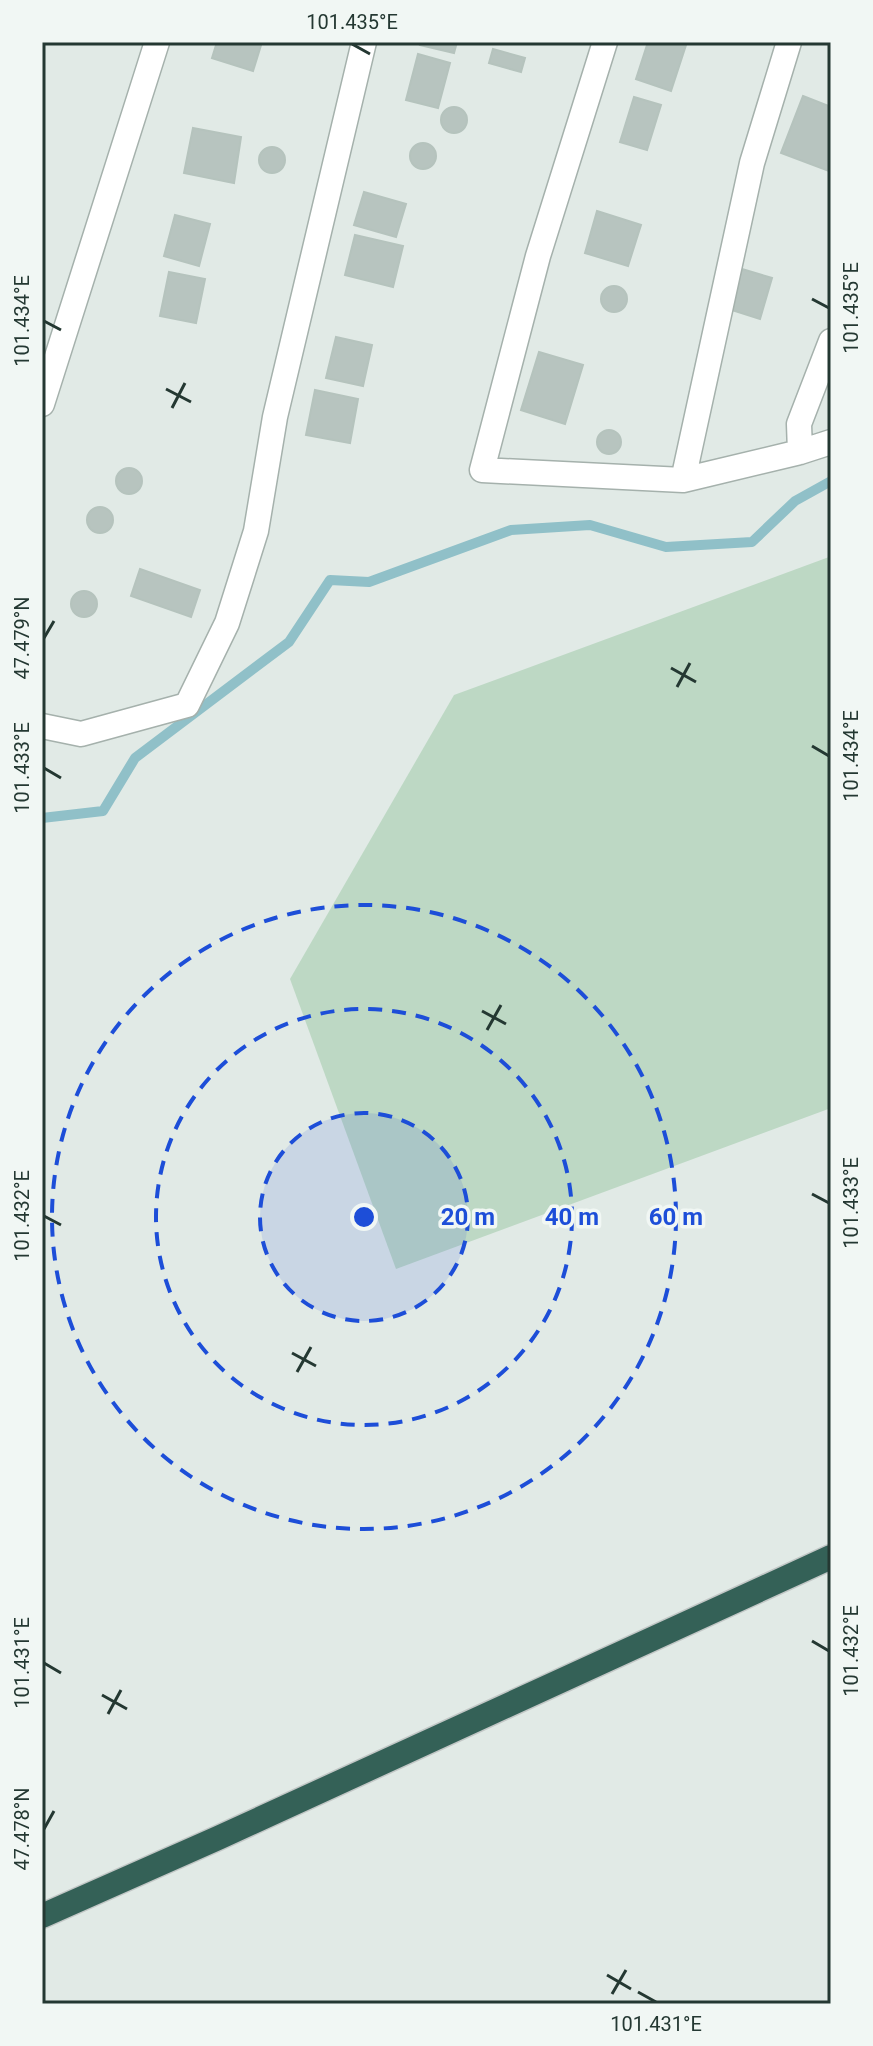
<svg xmlns="http://www.w3.org/2000/svg" width="873" height="2046" font-family="Roboto,sans-serif">
<rect width="100%" height="100%" fill="#e1eae6"/>
<path fill="#bdd8c4" d="M 829,557 L 831,1108 L 396,1269 L 290,979 L 454,695 Z"/>
<g fill="none" stroke-linecap="round" stroke-linejoin="round">
<path stroke="#90c0c8" stroke-width="10" d="M 42,818 L 103,811 L 135,758 L 289,642 L 330,580 L 369,582 L 511,530 L 590,525 L 666,547 L 752,542 L 795,501 L 831,481"/>
</g>
<path fill="#b7c4bf" stroke="#b5c3bd" stroke-width="2" d="M 217,42 L 262,42 L 253,71 L 212,58 Z
M 421,42 L 457,42 L 454,53 L 420,45 Z
M 648,42 L 687,42 L 671,91 L 636,79 Z
M 493,49 L 525,58 L 521,72 L 489,63 Z
M 418,54 L 450,63 L 438,108 L 406,100 Z
M 803,96 L 831,107 L 831,166 L 829,171 L 781,153 Z
M 634,97 L 661,105 L 647,150 L 620,142 Z
M441 120a13 13 0 1 1 26 0a13 13 0 1 1-26 0Z
M 193,128 L 241,137 L 234,183 L 184,173 Z
M410 156a13 13 0 1 1 26 0a13 13 0 1 1-26 0Z
M259 160a13 13 0 1 1 26 0a13 13 0 1 1-26 0Z
M 364,192 L 406,204 L 396,237 L 354,225 Z
M 597,211 L 641,225 L 628,266 L 585,253 Z
M 175,215 L 210,224 L 199,266 L 164,256 Z
M 355,235 L 403,246 L 393,287 L 345,275 Z
M 742,269 L 772,278 L 760,319 L 729,309 Z
M 169,272 L 205,279 L 196,323 L 160,316 Z
M601 299a13 13 0 1 1 26 0a13 13 0 1 1-26 0Z
M 336,337 L 372,345 L 363,386 L 326,378 Z
M 539,352 L 583,365 L 565,424 L 521,410 Z
M 315,390 L 358,399 L 350,443 L 306,435 Z
M597 442a12 12 0 1 1 24 0a12 12 0 1 1-24 0Z
M116 481a13 13 0 1 1 26 0a13 13 0 1 1-26 0Z
M87 520a13 13 0 1 1 26 0a13 13 0 1 1-26 0Z
M 140,569 L 200,590 L 191,617 L 131,596 Z
M71 604a13 13 0 1 1 26 0a13 13 0 1 1-26 0Z"/>
<g fill="none" stroke-linecap="round" stroke-linejoin="round">
<g stroke="#a5b1ac" stroke-width="27">
<path id="street" d="M 605,42 L 538,256 L 482,470 L 683,480 L 800,452 L 831,442
M 42,404 L 157,42
M 800,452 L 799,424 L 831,341
M 683,480 L 752,163 L 789,42
M 42,726 L 81,734 L 187,705 L 227,623 L 256,531 L 275,417 L 364,42"/>
</g>
<g stroke="#c2c7c6" stroke-width="27">
<path id="highway" d="M 42,1916 L 218,1838 L 831,1557"/>
</g>
<use href="#street" stroke="#fff" stroke-width="24"/>
<use href="#highway" stroke="#346157" stroke-width="24"/>
</g>
<path fill="none" stroke="#243832" stroke-width="3" d="M 352,44 L 370,54M 812,299 L 829,308M 44,321 L 61,330M 166,389 L 191,402M 172,408 L 185,383M 44,638 L 54,621M 671,668 L 696,682M 677,687 L 690,663M 812,746 L 829,756M 44,768 L 61,778M 482,1011 L 506,1024M 487,1030 L 501,1005M 812,1194 L 829,1203M 44,1216 L 61,1225M 292,1353 L 316,1366M 297,1372 L 311,1347M 812,1641 L 829,1651M 44,1663 L 61,1673M 102,1695 L 127,1709M 108,1714 L 121,1690M 44,1829 L 54,1811M 607,1975 L 631,1989M 638,1992 L 656,2002M 612,1994 L 626,1970"/>
<circle cx="364" cy="1217" r="104" fill="#1d4ed8" fill-opacity=".12"/>
<g fill="none" stroke="#1d4ed8" stroke-width="4" stroke-dasharray="14 10">
<circle cx="364" cy="1217" r="104"/>
<circle cx="364" cy="1217" r="208"/>
<circle cx="364" cy="1217" r="312"/>
</g>
<circle cx="364" cy="1217" r="12" fill="#1d4ed8" stroke="#f1f7f4" stroke-width="4"/>
<g font-size="24" text-anchor="middle" font-weight="bold" fill="#1d4ed8" stroke="#f1f7f4" stroke-width="7" stroke-linejoin="round" paint-order="stroke">
<text x="468" y="1225">20 m</text>
<text x="572" y="1225">40 m</text>
<text x="676" y="1225">60 m</text>
</g>
<rect width="873" height="2046" fill="none" stroke="#f1f7f4" stroke-width="88"/>
<rect x="44" y="44" width="785" height="1958" fill="none" stroke="#243832" stroke-width="3"/>
<g font-size="20" text-anchor="middle" fill="#243832">
<text x="352" y="29">101.435°E</text>
<text transform="translate(851 308) rotate(-90)" y="7">101.435°E</text>
<text transform="translate(22 321) rotate(-90)" y="7">101.434°E</text>
<text transform="translate(22 638) rotate(-90)" y="7">47.479°N</text>
<text transform="translate(851 756) rotate(-90)" y="7">101.434°E</text>
<text transform="translate(22 768) rotate(-90)" y="7">101.433°E</text>
<text transform="translate(851 1203) rotate(-90)" y="7">101.433°E</text>
<text transform="translate(22 1216) rotate(-90)" y="7">101.432°E</text>
<text transform="translate(851 1651) rotate(-90)" y="7">101.432°E</text>
<text transform="translate(22 1663) rotate(-90)" y="7">101.431°E</text>
<text transform="translate(22 1829) rotate(-90)" y="7">47.478°N</text>
<text x="656" y="2031">101.431°E</text>
</g>
</svg>
